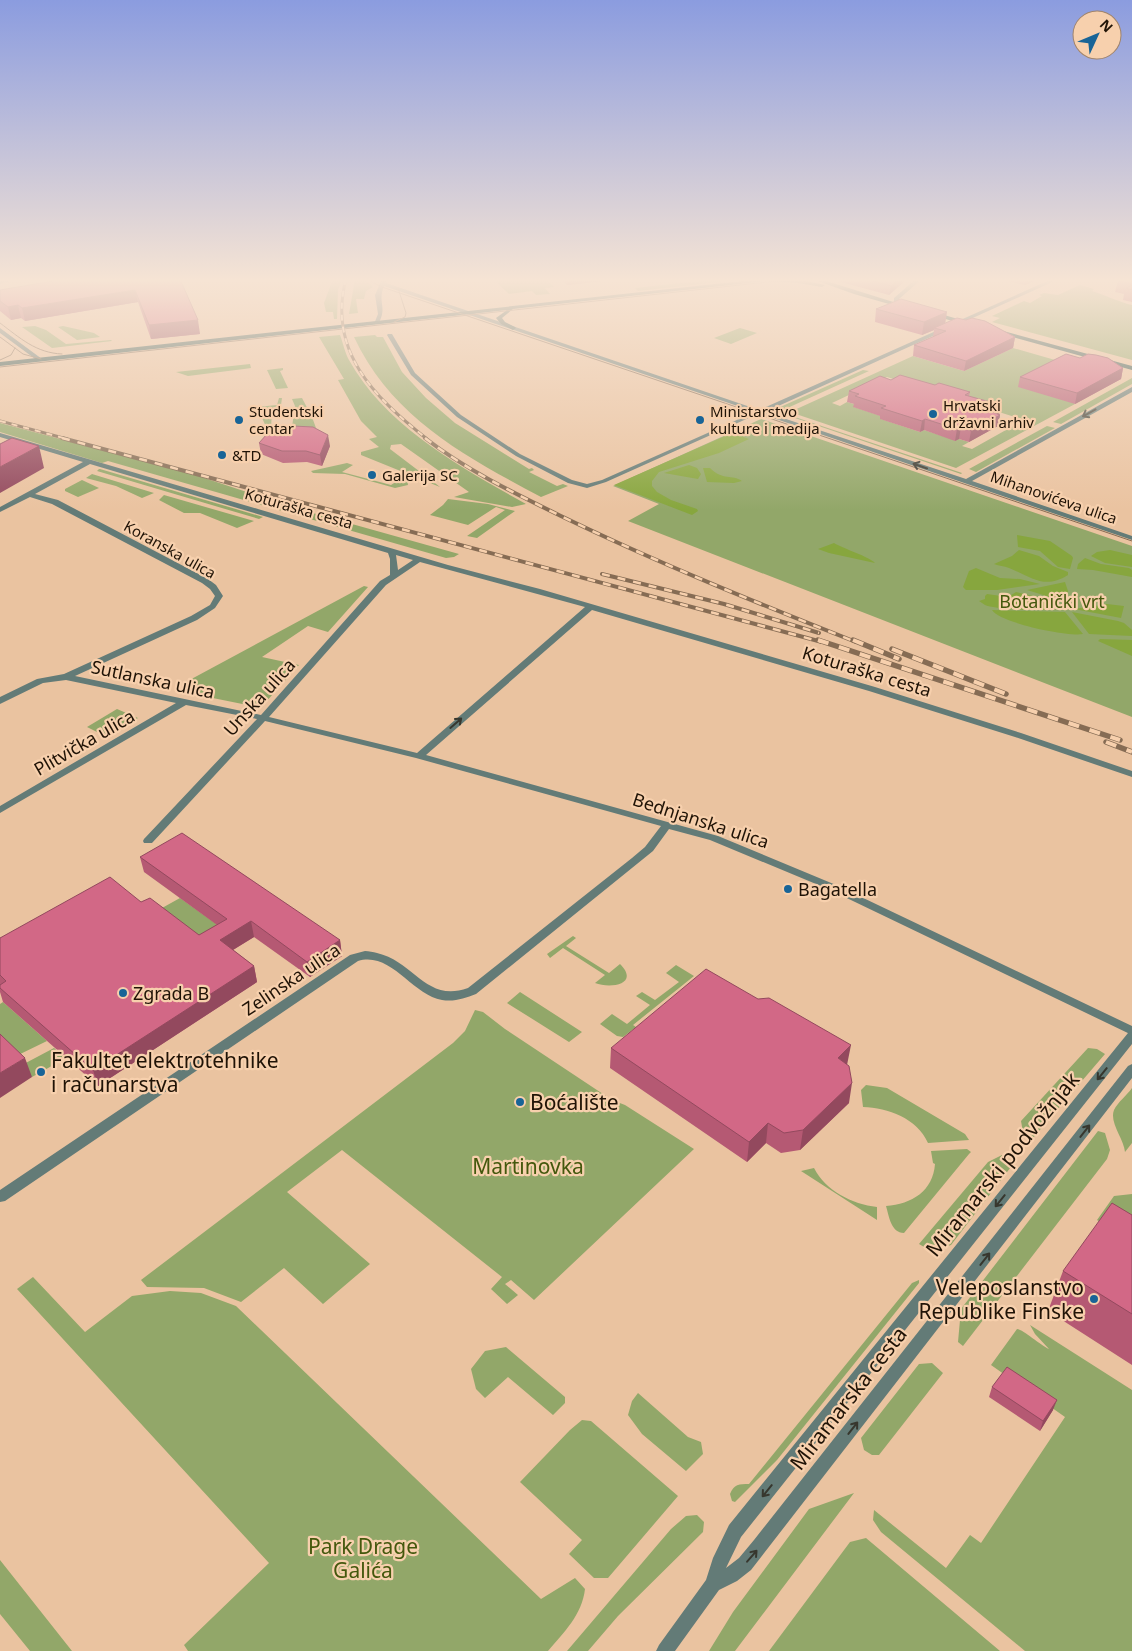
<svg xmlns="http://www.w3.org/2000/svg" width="1132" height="1651" font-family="'Noto Sans',sans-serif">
<rect width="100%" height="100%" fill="#eac3a0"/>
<path fill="#92a769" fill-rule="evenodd" d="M 333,279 L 342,279 L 338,290 L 337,319 L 334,319 L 333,312 L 326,312 L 324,303 Z
M 355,279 L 364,279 L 373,287 L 366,291 L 364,299 L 356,299 L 358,313 L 349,314 Z
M 493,279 L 546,279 L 554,287 L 545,288 L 550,294 L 536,295 L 532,291 L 509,294 Z
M 719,279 L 745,279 L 638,291 L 635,288 Z
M 1080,285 L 1094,289 L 1092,291 C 1106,295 1118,302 1132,305 L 1132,360 L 992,322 L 1000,318 L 992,316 L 1024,301 L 1030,303 L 1042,296 L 1039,295 L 1044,293 L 1058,295 Z
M 35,326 L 46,330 L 66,344 L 111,340 L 112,341 L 52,348 L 22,327 Z
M 63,326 L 94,333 L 100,337 L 77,340 L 58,327 Z
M 740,328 L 757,333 L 731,344 L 714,338 Z
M 340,335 C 343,343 345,353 349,360 C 386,427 462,468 526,504 L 512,507 L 454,497 L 469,492 L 401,444 L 391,445 L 390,449 L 440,487 L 361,455 L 361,452 L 379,447 L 369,439 L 377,437 L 361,421 L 338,380 L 344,379 L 319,337 Z
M 375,335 L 377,337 L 383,337 L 402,372 L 426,398 L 455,423 L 529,469 L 532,468 L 534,470 L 529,472 L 557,486 L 563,484 L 568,486 L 541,497 C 466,457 392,418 354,337 Z
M 1013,348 L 1062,362 L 1075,404 L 956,468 L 790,412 L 913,356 L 964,371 ZM 887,377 L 1024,420 L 972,449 L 962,446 L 969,442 L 959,439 L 955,440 L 924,430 L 920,432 L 881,419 L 884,417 L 854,407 L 857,405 L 847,402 L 840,406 L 832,403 Z
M 250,364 L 251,368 L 244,369 L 188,376 L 176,372 Z
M 283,368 L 283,370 L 280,371 L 288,388 L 276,389 L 267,370 Z
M 863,370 L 869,371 L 783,410 L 778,408 Z
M 1132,378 L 1132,384 L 1061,424 L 1053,422 Z
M 279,398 L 282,398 L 281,405 L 272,408 L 271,430 L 268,431 L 257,407 L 277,405 Z
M 302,398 L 312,417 L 316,428 L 292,427 L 295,406 L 292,399 Z
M 786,415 L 789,415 L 962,473 L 961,474 Z
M 761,419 L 1132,546 L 1132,717 L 628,521 L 659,504 L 613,486 Z
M 0,423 L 192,474 L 302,510 L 459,554 L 454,557 L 446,558 L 108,461 L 102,463 L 0,432 Z
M 1047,426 L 1055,428 L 976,472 L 969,469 Z
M 347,463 L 353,465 L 342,472 L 391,485 L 402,478 L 407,479 L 408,485 L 395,488 L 345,474 L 313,473 L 311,471 Z
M 99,469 L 100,469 L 263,517 L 259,519 L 97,471 Z
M 92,474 L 154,493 L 142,498 L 116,486 L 86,478 Z
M 82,480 L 99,488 L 78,497 L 65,491 L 65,489 Z
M 164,495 L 254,521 L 237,528 L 200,513 L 184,513 L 159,500 Z
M 448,499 L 488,504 L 515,511 L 477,538 L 467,536 L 505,510 L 496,507 L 468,525 L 430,515 L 443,505 Z
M 364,586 L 368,587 L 328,632 L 308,626 L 262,657 L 299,665 L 264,704 L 257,707 L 193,694 L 184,688 L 184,683 Z
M 117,709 L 138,718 L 107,737 L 87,727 Z
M 180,898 L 226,931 L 198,947 L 153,913 Z
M 573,936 L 576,938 L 566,946 L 609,973 L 620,964 C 640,984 611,989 595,983 L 605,975 L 563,948 L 550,958 L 547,954 Z
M 676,965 L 694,976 L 633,1025 L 636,1027 L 623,1037 L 617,1036 L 600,1024 L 612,1014 L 627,1024 L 650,1005 L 636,996 L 642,992 L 655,1000 L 679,982 L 666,973 Z
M 520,992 L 582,1032 L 569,1042 L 507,1003 Z
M 3,1002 L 47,1041 L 12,1058 L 0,1047 L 0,1004 Z
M 475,1010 L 483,1012 L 505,1029 L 612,1100 L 625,1105 L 694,1149 L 534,1300 L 511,1280 L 505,1284 L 518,1295 L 507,1304 L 491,1289 L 502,1277 L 342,1150 L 287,1192 L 370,1264 L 323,1304 L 284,1268 L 241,1302 L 204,1288 L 147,1287 L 141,1280 L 453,1043 L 465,1031 Z
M 54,1048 L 66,1058 L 32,1077 L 20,1066 Z
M 1088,1048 L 1097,1049 L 1105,1054 L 1033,1138 L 1023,1132 L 1021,1121 Z
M 866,1085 L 887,1088 L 965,1134 L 969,1140 L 928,1143 C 917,1118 888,1108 863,1107 L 861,1090 Z
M 1132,1088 L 1132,1143 L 1125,1152 C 1124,1139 1109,1122 1114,1110 C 1118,1102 1127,1095 1132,1088 Z
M 1098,1131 L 1105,1133 L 1110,1150 L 1107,1159 L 963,1346 L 958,1342 L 961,1309 Z
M 967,1149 L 971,1152 L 969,1154 L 904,1233 C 891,1233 889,1216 886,1206 C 912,1204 933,1191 935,1164 L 933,1163 L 931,1151 Z
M 1002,1155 L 1014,1163 L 951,1245 L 931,1251 L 919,1244 L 988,1162 Z
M 814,1168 C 826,1191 852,1204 877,1207 L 877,1220 L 801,1171 Z
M 1132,1194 L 1132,1242 L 1097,1220 L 1114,1196 Z
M 33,1277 L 85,1332 L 132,1296 L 170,1291 L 201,1293 L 236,1306 L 541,1599 L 575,1578 L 585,1589 C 582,1615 564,1632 548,1651 L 188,1651 L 184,1645 L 269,1563 L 17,1289 Z
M 919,1280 L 919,1283 L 777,1460 L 735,1502 L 732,1501 L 730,1494 C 734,1484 739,1484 749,1484 L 912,1283 Z
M 1030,1325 L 1132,1390 L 1132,1651 L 1025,1651 L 881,1532 L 873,1520 L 874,1510 L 946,1568 L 970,1535 L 981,1543 L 1065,1417 L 991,1365 L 1017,1329 C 1024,1330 1040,1345 1049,1349 L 1035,1334 Z
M 506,1347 L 565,1397 L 565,1403 L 553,1415 L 508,1377 L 485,1398 L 476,1389 L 471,1369 L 485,1351 Z
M 932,1363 L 943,1373 L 879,1455 L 872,1455 L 864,1450 L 861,1438 L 919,1364 Z
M 638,1393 L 688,1437 L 701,1442 L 703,1454 L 686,1471 L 642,1434 L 628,1415 L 632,1401 Z
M 582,1420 L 591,1421 L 678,1496 L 608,1578 L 594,1578 L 569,1554 L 582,1540 L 520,1482 L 570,1430 Z
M 854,1493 L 735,1651 L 709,1651 L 733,1612 L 809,1509 Z
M 697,1515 L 704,1522 L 703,1532 L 618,1616 L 588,1651 L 567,1651 L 671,1529 L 686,1516 Z
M 866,1538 L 1000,1651 L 769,1651 L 850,1542 Z
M 0,1560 L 72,1651 L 30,1651 L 0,1614 Z"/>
<path fill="#87a63e" d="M 732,433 L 749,439 L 719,453 L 659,472 L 652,481 L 652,486 L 657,492 L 671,500 L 697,509 L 698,511 L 692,515 L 614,485 Z
M 689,465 L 697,468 L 701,474 L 698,479 L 664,473 Z
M 703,468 L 710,468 C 723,481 732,474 742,481 L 734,483 L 707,482 Z
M 1017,535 L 1050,541 L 1072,556 L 1073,558 L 1070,569 L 1058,567 L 1040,551 L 1018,547 Z
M 834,543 C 844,549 870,557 875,563 L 829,553 L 818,549 Z
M 1019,550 L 1039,556 L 1053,566 L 1068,572 L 1068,575 C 1044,590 1032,577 1009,568 C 1004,566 999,566 994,564 L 1012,556 Z
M 1110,550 L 1132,555 L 1132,567 L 1105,563 L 1091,556 L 1097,552 Z
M 1085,558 L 1101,564 L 1129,568 L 1132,570 L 1132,577 L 1093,570 L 1077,569 L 1078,564 Z
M 976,568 L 1000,578 L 1020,579 L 1040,584 L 997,590 L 966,590 L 963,587 L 969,571 Z
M 1065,582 L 1068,591 L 1066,602 L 1027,590 Z
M 1016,592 L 1049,600 L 1067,607 C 1059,612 995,610 985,605 C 983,604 981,602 979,601 L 985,599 L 985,596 L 987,594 L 1008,597 Z
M 1107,604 L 1124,606 L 1121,618 L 1074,609 Z
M 992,610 L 1065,612 L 1083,634 C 1068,637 1000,623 992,610 Z
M 1072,612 L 1118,621 L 1124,623 L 1132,630 L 1132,636 L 1089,634 Z
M 1100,639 L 1132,640 L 1132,656 L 1098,641 Z"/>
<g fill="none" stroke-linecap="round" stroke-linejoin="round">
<path fill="#637b77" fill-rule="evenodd" d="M 7,279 L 18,279 L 0,284 L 0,280 Z
M 916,279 L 922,279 L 899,299 L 898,305 L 894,305 L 894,298 Z
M 388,334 L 392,334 L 415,373 L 461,415 L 520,454 L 572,480 L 587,484 L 602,480 L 757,411 L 762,412 L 606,482 L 587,488 L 568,483 L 516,456 L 457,417 L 411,375 L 387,335 Z
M 0,433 L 448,565 L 540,589 L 875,687 L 1021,733 L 1132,771 L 1132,777 L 1015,737 L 869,691 L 592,610 L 426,755 L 718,836 L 836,885 L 1132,1026 L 1132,1035 L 828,889 L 710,840 L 669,829 L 653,851 L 476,994 C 465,998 455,1002 442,1000 C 412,995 391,951 358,961 L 5,1201 L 0,1202 L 0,1190 L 350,955 C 355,954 360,952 365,951 C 369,951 373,952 377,953 C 415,962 426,1003 468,988 L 632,858 L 645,847 L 661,826 L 416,758 L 265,721 L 152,843 L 144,843 L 143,841 L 144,839 L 257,719 L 186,705 L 0,813 L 0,806 L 176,703 L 66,680 L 43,683 L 0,704 L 0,697 L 37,679 L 64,674 L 191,616 L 210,605 L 215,596 L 210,589 L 202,583 L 52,504 L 30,497 L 0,512 L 0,507 L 83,462 L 0,437 ZM 90,464 L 388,553 L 390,559 L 390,575 L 380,581 L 261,715 L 75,676 L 197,620 L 215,608 L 223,596 L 216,585 L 208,579 L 58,500 L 35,494 ZM 396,555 L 413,560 L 398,570 ZM 420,562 L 585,607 L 417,753 L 269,717 L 386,585 Z"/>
<path fill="#637b77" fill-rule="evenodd" d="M 382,279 L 388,279 L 386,283 L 759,410 L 1052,279 L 1059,279 L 765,412 L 966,479 L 1132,387 L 1132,392 L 972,481 L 1132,536 L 1132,540 L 384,286 C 377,303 388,307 378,324 L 374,324 L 378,314 L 375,295 Z
M 0,328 L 42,359 L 42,361 L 38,361 L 0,333 Z
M 1132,1032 L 1132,1044 L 741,1537 L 726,1568 L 739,1558 L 754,1540 L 1128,1066 L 1132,1064 L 1132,1078 L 751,1570 L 737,1581 L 719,1590 L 675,1651 L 656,1651 L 659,1645 L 706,1580 L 713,1558 L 729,1525 L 1128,1033 Z"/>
<path fill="#315550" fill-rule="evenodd" d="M 761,279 L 798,279 L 825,285 L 822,287 L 798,283 L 767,281 L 513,309 L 502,318 L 505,322 L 515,327 L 516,328 L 513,330 L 501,324 L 496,318 L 507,310 L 0,366 L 0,362 Z
M 812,279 L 820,279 L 906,306 L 903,308 L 854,294 Z
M 934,312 L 968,322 L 969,323 L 966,325 L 932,315 L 932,313 Z
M 996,329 L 1132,366 L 1132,370 L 994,332 L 993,331 Z"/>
<path stroke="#866c54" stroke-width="1" d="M 366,279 L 382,287 L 1132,541
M 394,322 L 405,317 L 406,313 L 398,288
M 0,323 C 20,338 36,353 62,354
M 0,337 L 23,354 L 41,359
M 0,360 L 11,355 L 15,348
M 0,367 L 794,279"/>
<g stroke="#866c54" stroke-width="3">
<path id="rail-far2" d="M 346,279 C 327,351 374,397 427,439
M 0,421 L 67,439"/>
</g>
<g stroke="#866c54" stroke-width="4">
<path id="rail-far1" d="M 62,438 L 822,642
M 425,438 C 466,470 516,494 563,517 C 658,563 757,603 856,642
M 602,574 L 724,604 L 819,633"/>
</g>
<g stroke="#866c54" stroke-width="5.5">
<path id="rail" d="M 818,640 L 1120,740
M 853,640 L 899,659
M 892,649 L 1006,694
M 1106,742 L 1132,752"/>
</g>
<use href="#rail-far2" stroke="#f7d0ad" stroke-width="2" stroke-dasharray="6" stroke-linecap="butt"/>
<use href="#rail-far1" stroke="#f7d0ad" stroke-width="2.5" stroke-dasharray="8" stroke-linecap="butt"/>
<use href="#rail" stroke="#f7d0ad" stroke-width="4" stroke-dasharray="11" stroke-linecap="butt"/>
</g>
<path fill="#b55973" d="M 180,279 L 200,334 L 151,339 L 138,302 L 25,321 L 21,318 L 11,320 L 0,311 L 0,290 Z
M 561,279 L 622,279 L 567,285 Z
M 837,279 L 907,279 L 889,295 L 837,281 Z
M 999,279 L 1039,279 L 1025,285 Z
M 1132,279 L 1132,302 L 1123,300 L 1124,294 L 1115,292 L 1118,281 Z
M 876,309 L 1015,337 L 1013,348 L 964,371 L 913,356 L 914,345 L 933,337 L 934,330 L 922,335 L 875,322 Z
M 1080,358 L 1123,368 L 1121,379 L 1075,404 L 1018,387 L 1020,377 Z
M 891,380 L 935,385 L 970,392 L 969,396 L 1001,405 L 999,414 L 1000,415 L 998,426 L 969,442 L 959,439 L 955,441 L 924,430 L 920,432 L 880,419 L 880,416 L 853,407 L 854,404 L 847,402 L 849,391 Z
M 259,443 L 330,446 L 322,466 L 307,462 L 283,463 L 261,454 Z
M 140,857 L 340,940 L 342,956 L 310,977 L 254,937 L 233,950 L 254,966 L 257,982 L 98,1086 L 3,1002 L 0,992 L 0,938 L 141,902 L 199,935 L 217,925 L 144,872 Z
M 611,1048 L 847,1065 L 849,1103 L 800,1150 L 781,1153 L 766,1143 L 747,1162 L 610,1068 Z
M 1132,1215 L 1132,1365 L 1048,1311 L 1063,1271 Z
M 992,1387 L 1053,1410 L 1040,1431 L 989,1397 Z"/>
<path fill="#93495e" d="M 591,279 L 622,279 L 567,285 L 567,282 Z
M 898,279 L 907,279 L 889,295 L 891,286 Z
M 1026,279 L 1039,279 L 1025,285 Z
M 135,290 L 138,302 L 25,321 L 22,308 Z
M 18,305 L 21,318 L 11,320 L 8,307 Z
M 947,312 L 945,325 L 934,328 L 934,330 L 922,335 L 924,322 Z
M 198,320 L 200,334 L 151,339 L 149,325 Z
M 1015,337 L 1013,348 L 964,371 L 966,361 Z
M 1123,368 L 1121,379 L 1075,404 L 1077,393 Z
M 1001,405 L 999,415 L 1000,415 L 998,426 L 969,442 L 971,431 L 990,411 Z
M 925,419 L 924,430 L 920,432 L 922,421 Z
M 961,427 L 959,439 L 955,441 L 957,429 Z
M 328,435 L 330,446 L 322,466 L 320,455 Z
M 39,446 L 44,468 L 0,493 L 0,467 Z
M 251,921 L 254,937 L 223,956 L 220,940 Z
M 340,940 L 342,956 L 310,977 L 307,962 Z
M 254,966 L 257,982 L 98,1086 L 93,1070 Z
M 851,1045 L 847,1065 L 838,1058 Z
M 25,1058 L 32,1077 L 0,1098 L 0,1073 Z
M 852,1083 L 849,1103 L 800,1150 L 803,1130 Z
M 768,1123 L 766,1143 L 747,1162 L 749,1142 Z
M 1057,1400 L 1053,1410 L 1040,1431 L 1043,1421 Z"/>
<path fill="#d26886" stroke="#93495e" d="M 65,279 L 180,279 L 198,320 L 149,325 L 135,290 L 22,308 L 18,305 L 8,307 L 0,301 L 0,290 Z
M 564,279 L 591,279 L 567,282 Z
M 866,279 L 898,279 L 891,286 Z
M 1121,279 L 1132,279 L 1132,284 L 1118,281 Z
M 1132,285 L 1132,290 L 1126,288 Z
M 901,299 L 947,312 L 924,322 L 876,309 Z
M 957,318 L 966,320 L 972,318 L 985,321 L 1015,337 L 966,361 L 914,345 L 946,331 L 934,328 Z
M 1066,354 L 1080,358 L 1088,354 L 1096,355 L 1108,358 L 1123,368 L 1077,393 L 1020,377 Z
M 900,375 L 935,385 L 939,383 L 970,392 L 965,395 L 1001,405 L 990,411 L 1000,415 L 971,431 L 961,427 L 957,429 L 925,419 L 922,421 L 881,408 L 886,406 L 855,396 L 859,394 L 849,391 L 880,376 L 891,380 Z
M 293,426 L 313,427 L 328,435 L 320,455 L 306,451 L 282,451 L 259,443 L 267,434 L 274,430 Z
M 12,438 L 39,446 L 0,467 L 0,444 Z
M 182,833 L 340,940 L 307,962 L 251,921 L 220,940 L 254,966 L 93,1070 L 0,988 L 0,985 L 6,981 L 0,975 L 0,938 L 110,877 L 141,902 L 150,898 L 199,935 L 227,919 L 140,857 Z
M 706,969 L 758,999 L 769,998 L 851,1045 L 838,1058 L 849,1066 L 852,1083 L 803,1130 L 784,1133 L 768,1123 L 749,1142 L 611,1048 Z
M 0,1034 L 25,1058 L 0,1073 Z
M 1112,1203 L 1132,1215 L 1132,1314 L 1063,1271 Z
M 1007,1367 L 1057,1400 L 1043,1421 L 992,1387 Z"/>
<defs><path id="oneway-shaft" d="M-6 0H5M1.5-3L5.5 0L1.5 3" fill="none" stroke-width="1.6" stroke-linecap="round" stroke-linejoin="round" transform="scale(1.25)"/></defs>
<g stroke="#37372e">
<use href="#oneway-shaft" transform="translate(1089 413) rotate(151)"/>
<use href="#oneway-shaft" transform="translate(920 466) rotate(-161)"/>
<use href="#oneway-shaft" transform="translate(456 723) rotate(-41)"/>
<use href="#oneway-shaft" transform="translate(1102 1074) rotate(129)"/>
<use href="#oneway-shaft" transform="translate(1085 1131) rotate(-52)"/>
<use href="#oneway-shaft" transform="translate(1000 1201) rotate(129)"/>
<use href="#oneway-shaft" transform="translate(985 1259) rotate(-52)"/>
<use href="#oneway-shaft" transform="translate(853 1428) rotate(-52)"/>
<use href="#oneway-shaft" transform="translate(767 1491) rotate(129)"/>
<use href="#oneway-shaft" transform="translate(752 1556) rotate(-49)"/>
</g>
<linearGradient id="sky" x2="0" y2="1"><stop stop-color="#8b9cdf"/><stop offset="0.55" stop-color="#f6e4d4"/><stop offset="1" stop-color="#f6e4d4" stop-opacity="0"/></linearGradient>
<rect width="1132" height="510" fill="url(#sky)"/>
<g fill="#186497" stroke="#f7d0ad" stroke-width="2">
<circle cx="933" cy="414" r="5"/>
<circle cx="239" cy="420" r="5"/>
<circle cx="700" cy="420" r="5"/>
<circle cx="222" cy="455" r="5"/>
<circle cx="372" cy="475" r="5"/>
<circle cx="788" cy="889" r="5"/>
<circle cx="123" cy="993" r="5"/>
<circle cx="41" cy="1072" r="5"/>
<circle cx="520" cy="1102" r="5"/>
<circle cx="1094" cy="1299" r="5"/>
</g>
<g text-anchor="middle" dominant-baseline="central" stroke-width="4.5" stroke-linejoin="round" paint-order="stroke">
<g font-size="15" fill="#201306" stroke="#f7d0ad" text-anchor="start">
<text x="943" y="405">Hrvatski<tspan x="943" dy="17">državni arhiv</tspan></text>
<text x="249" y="411">Studentski<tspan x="249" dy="17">centar</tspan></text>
<text x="710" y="411">Ministarstvo<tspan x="710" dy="17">kulture i medija</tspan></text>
<text x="232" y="455">&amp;TD</text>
<text x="382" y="475">Galerija SC</text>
</g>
<g font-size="15" fill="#201306" stroke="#f7d0ad">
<text transform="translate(1054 497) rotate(19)">Mihanovićeva ulica</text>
<text transform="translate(299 508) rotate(16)">Koturaška cesta</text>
<text transform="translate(170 549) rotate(29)">Koranska ulica</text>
</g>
<g font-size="18" fill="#44580d" stroke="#f7d0ad">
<text x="1052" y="601">Botanički vrt</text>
</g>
<g font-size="18" fill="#201306" stroke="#f7d0ad">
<text transform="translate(867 671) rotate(17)">Koturaška cesta</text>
<text transform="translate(153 679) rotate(12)">Sutlanska ulica</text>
<text transform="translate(259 697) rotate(-48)">Unska ulica</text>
<text transform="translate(84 742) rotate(-30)">Plitvička ulica</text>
<text transform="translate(701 820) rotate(18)">Bednjanska ulica</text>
<text transform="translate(291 979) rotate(-34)">Zelinska ulica</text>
</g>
<g font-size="18" fill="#201306" stroke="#f7d0ad" text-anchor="start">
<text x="798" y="889">Bagatella</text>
<text x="133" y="993">Zgrada B</text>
</g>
<g font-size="21" fill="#201306" stroke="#f7d0ad" text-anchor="start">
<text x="51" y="1060">Fakultet elektrotehnike<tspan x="51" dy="24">i računarstva</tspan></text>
<text x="530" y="1102">Boćalište</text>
<text x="1084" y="1287" text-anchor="end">Veleposlanstvo<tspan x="1084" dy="24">Republike Finske</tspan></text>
</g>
<g font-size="21" fill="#201306" stroke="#f7d0ad">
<text transform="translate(1002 1164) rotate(-51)">Miramarski podvožnjak</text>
<text transform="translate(848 1398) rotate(-52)">Miramarska cesta</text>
</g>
<g font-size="21" fill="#44580d" stroke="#f7d0ad">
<text x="528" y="1166">Martinovka</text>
<text x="363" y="1546">Park Drage<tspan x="363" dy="24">Galića</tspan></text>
</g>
</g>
<g transform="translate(1097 35) rotate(46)"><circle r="24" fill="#f7d0ad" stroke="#a1846a"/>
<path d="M0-4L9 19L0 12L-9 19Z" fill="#186497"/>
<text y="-8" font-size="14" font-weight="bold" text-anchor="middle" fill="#201306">N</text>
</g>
</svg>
